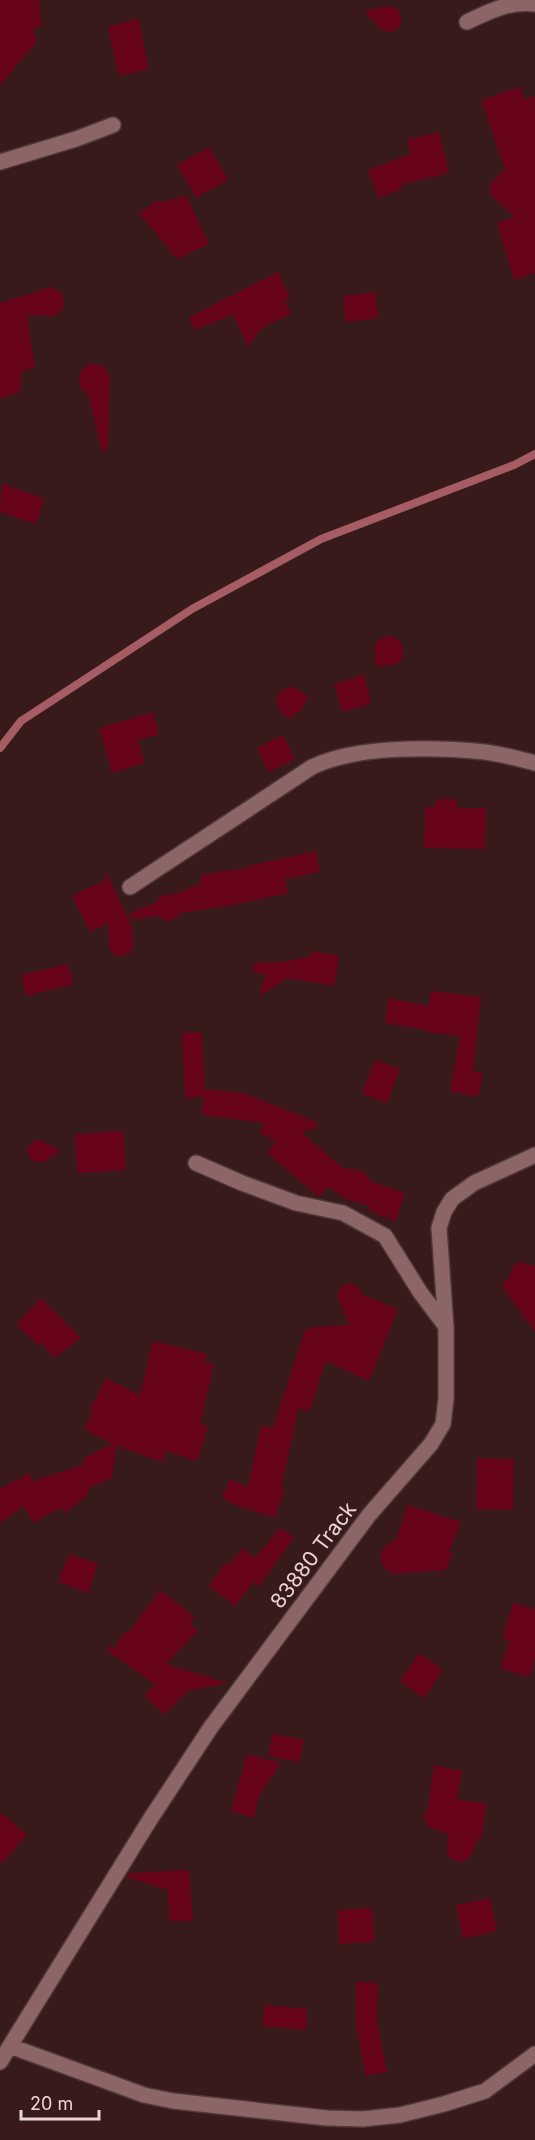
<svg xmlns="http://www.w3.org/2000/svg" width="535" height="2140" font-family="Inter,sans-serif">
<rect width="100%" height="100%" fill="#381a1b"/>
<g fill="none" stroke-linecap="round" stroke-linejoin="round">
<path stroke="#a55c63" stroke-width="8" d="M 0,748 L 21,721 L 192,609 L 321,539 L 514,465 L 535,454"/>
</g>
<path fill="#68041a" d="M 0,0 L 39,0 L 42,25 L 33,30 L 37,41 L 0,85 Z
M 389,6 L 398,9 L 402,18 L 399,28 L 390,32 L 381,29 L 364,11 Z
M 138,18 L 149,69 L 119,76 L 108,27 Z
M 520,87 L 524,99 L 535,96 L 535,273 L 514,280 L 497,223 L 515,217 L 490,194 L 490,184 L 505,169 L 481,100 Z
M 439,132 L 449,173 L 401,185 L 402,189 L 378,198 L 368,170 L 410,154 L 407,140 Z
M 209,147 L 228,180 L 196,198 L 177,165 Z
M 186,195 L 209,244 L 177,259 L 139,213 L 155,202 L 167,201 Z
M 278,272 L 290,298 L 285,300 L 291,314 L 262,328 L 248,347 L 233,315 L 195,330 L 189,317 Z
M 51,287 L 63,294 L 64,307 L 55,316 L 27,315 L 35,368 L 22,371 L 20,392 L 0,399 L 0,303 Z
M 375,292 L 379,318 L 346,322 L 343,296 Z
M 89,364 L 102,365 L 110,375 L 108,450 L 102,451 L 88,395 L 79,385 L 80,372 Z
M 2,483 L 44,499 L 36,524 L 0,512 Z
M 389,636 L 398,639 L 401,643 L 403,648 L 402,658 L 395,665 L 376,666 L 374,647 L 379,639 Z
M 364,675 L 371,704 L 342,712 L 334,684 Z
M 289,687 L 298,689 L 308,697 L 302,709 L 289,719 L 279,709 L 276,700 L 280,691 Z
M 153,712 L 159,734 L 138,740 L 145,763 L 112,773 L 99,728 Z
M 283,735 L 295,759 L 268,772 L 257,748 Z
M 436,799 L 457,799 L 457,808 L 486,808 L 485,849 L 424,848 L 425,807 L 436,807 Z
M 316,851 L 320,872 L 285,879 L 288,893 L 238,904 L 181,913 L 177,918 L 170,921 L 156,916 L 132,920 L 130,913 L 155,903 L 161,895 L 173,895 L 201,883 L 200,875 L 248,868 L 248,866 Z
M 105,870 L 132,926 L 133,947 L 130,953 L 123,956 L 116,956 L 109,948 L 108,923 L 90,932 L 72,896 L 105,880 Z
M 312,951 L 339,956 L 334,986 L 288,978 L 259,996 L 266,974 L 253,972 L 254,963 L 283,962 L 311,956 Z
M 68,964 L 73,984 L 26,996 L 21,975 Z
M 431,991 L 481,997 L 473,1071 L 483,1073 L 478,1097 L 450,1091 L 460,1036 L 426,1032 L 426,1030 L 385,1023 L 389,998 L 429,1006 Z
M 202,1032 L 205,1092 L 205,1089 L 243,1093 L 317,1122 L 315,1130 L 307,1129 L 303,1134 L 343,1168 L 360,1170 L 367,1175 L 370,1181 L 405,1193 L 396,1221 L 369,1211 L 370,1206 L 348,1200 L 328,1187 L 319,1197 L 267,1153 L 276,1141 L 260,1134 L 264,1123 L 202,1115 L 204,1097 L 185,1098 L 182,1033 Z
M 375,1060 L 400,1069 L 387,1103 L 362,1093 Z
M 123,1131 L 126,1170 L 77,1173 L 75,1134 Z
M 37,1140 L 43,1141 L 60,1151 L 44,1162 L 35,1162 L 30,1158 L 27,1150 L 32,1142 Z
M 521,1262 L 535,1266 L 535,1332 L 501,1285 L 509,1278 L 514,1265 Z
M 350,1283 L 357,1286 L 363,1295 L 398,1309 L 369,1381 L 326,1361 L 309,1412 L 299,1408 L 281,1487 L 285,1488 L 275,1518 L 238,1506 L 222,1498 L 230,1479 L 248,1487 L 261,1426 L 273,1428 L 305,1330 L 314,1327 L 349,1325 L 337,1296 L 341,1286 Z
M 41,1298 L 81,1338 L 54,1358 L 41,1342 L 38,1345 L 16,1324 Z
M 153,1341 L 207,1354 L 205,1362 L 214,1364 L 200,1424 L 208,1427 L 197,1461 L 166,1451 L 163,1462 L 116,1446 L 112,1478 L 89,1488 L 87,1496 L 64,1514 L 62,1507 L 33,1523 L 24,1506 L 0,1523 L 0,1489 L 29,1473 L 33,1481 L 83,1465 L 84,1458 L 112,1444 L 84,1429 L 93,1411 L 90,1409 L 106,1378 L 140,1395 Z
M 477,1458 L 514,1459 L 513,1510 L 476,1509 Z
M 408,1505 L 461,1522 L 449,1552 L 453,1553 L 446,1570 L 394,1574 L 384,1568 L 380,1558 L 384,1547 L 396,1539 Z
M 281,1527 L 294,1538 L 259,1586 L 254,1582 L 235,1606 L 209,1586 L 226,1562 L 230,1565 L 242,1548 L 255,1558 Z
M 69,1554 L 98,1564 L 88,1593 L 58,1582 Z
M 160,1590 L 195,1617 L 190,1623 L 198,1631 L 166,1664 L 228,1683 L 188,1691 L 164,1715 L 144,1695 L 155,1684 L 106,1650 L 108,1646 L 114,1648 L 125,1631 L 128,1633 Z
M 513,1603 L 535,1609 L 535,1659 L 529,1677 L 500,1668 L 510,1641 L 502,1639 Z
M 419,1653 L 443,1670 L 424,1698 L 400,1681 Z
M 273,1734 L 304,1740 L 299,1762 L 268,1756 Z
M 247,1754 L 281,1763 L 259,1796 L 254,1818 L 231,1811 Z
M 434,1765 L 462,1771 L 457,1799 L 487,1804 L 481,1839 L 478,1839 L 471,1856 L 465,1861 L 459,1862 L 452,1859 L 447,1853 L 448,1834 L 429,1827 L 424,1817 L 428,1807 Z
M 0,1812 L 27,1835 L 0,1865 Z
M 189,1870 L 193,1921 L 169,1921 L 168,1890 L 126,1877 L 129,1873 Z
M 490,1898 L 497,1931 L 463,1938 L 456,1905 Z
M 372,1908 L 374,1942 L 339,1944 L 338,1910 Z
M 356,1982 L 378,1983 L 377,2023 L 387,2072 L 366,2076 L 356,2026 Z
M 264,2005 L 307,2009 L 306,2030 L 263,2026 Z"/>
<g fill="none" stroke-linecap="round" stroke-linejoin="round">
<g stroke="#4f3637" stroke-width="18">
<path id="minor" d="M 467,22 C 490,11 509,1 535,4
M 0,162 L 76,139 L 113,125
M 130,887 L 312,767 C 357,745 435,747 485,752 C 502,754 519,759 535,763
M 196,1163 L 242,1183 L 296,1203 L 343,1213 L 385,1236 L 420,1292 L 444,1324
M 10,2046 L 144,2095 L 173,2101 L 327,2118 L 363,2119 L 400,2115 L 444,2104 L 485,2091 L 535,2054
M 0,2062 L 151,1818 L 211,1727 L 369,1515 L 431,1444 L 443,1424 L 446,1399 L 446,1327 L 439,1228 L 444,1212 L 452,1199 L 474,1183 L 535,1155"/>
</g>
<use href="#minor" stroke="#8c6666" stroke-width="15"/>
</g>
<g text-anchor="middle" dominant-baseline="central" stroke-width="6" stroke-linejoin="round" paint-order="stroke">
<g font-size="21" fill="#ead4d4" stroke="#381a1b">
<text transform="translate(313 1555) rotate(-53)">83880 Track</text>
</g>
</g>
<path d="M21 2110v9h78v-9" fill="none" stroke="#ead4d4" stroke-width="3"/>
<text x="30" y="2110" font-size="18" fill="#ead4d4" stroke="#381a1b" stroke-width="4.5" paint-order="stroke">20 m</text>
</svg>
